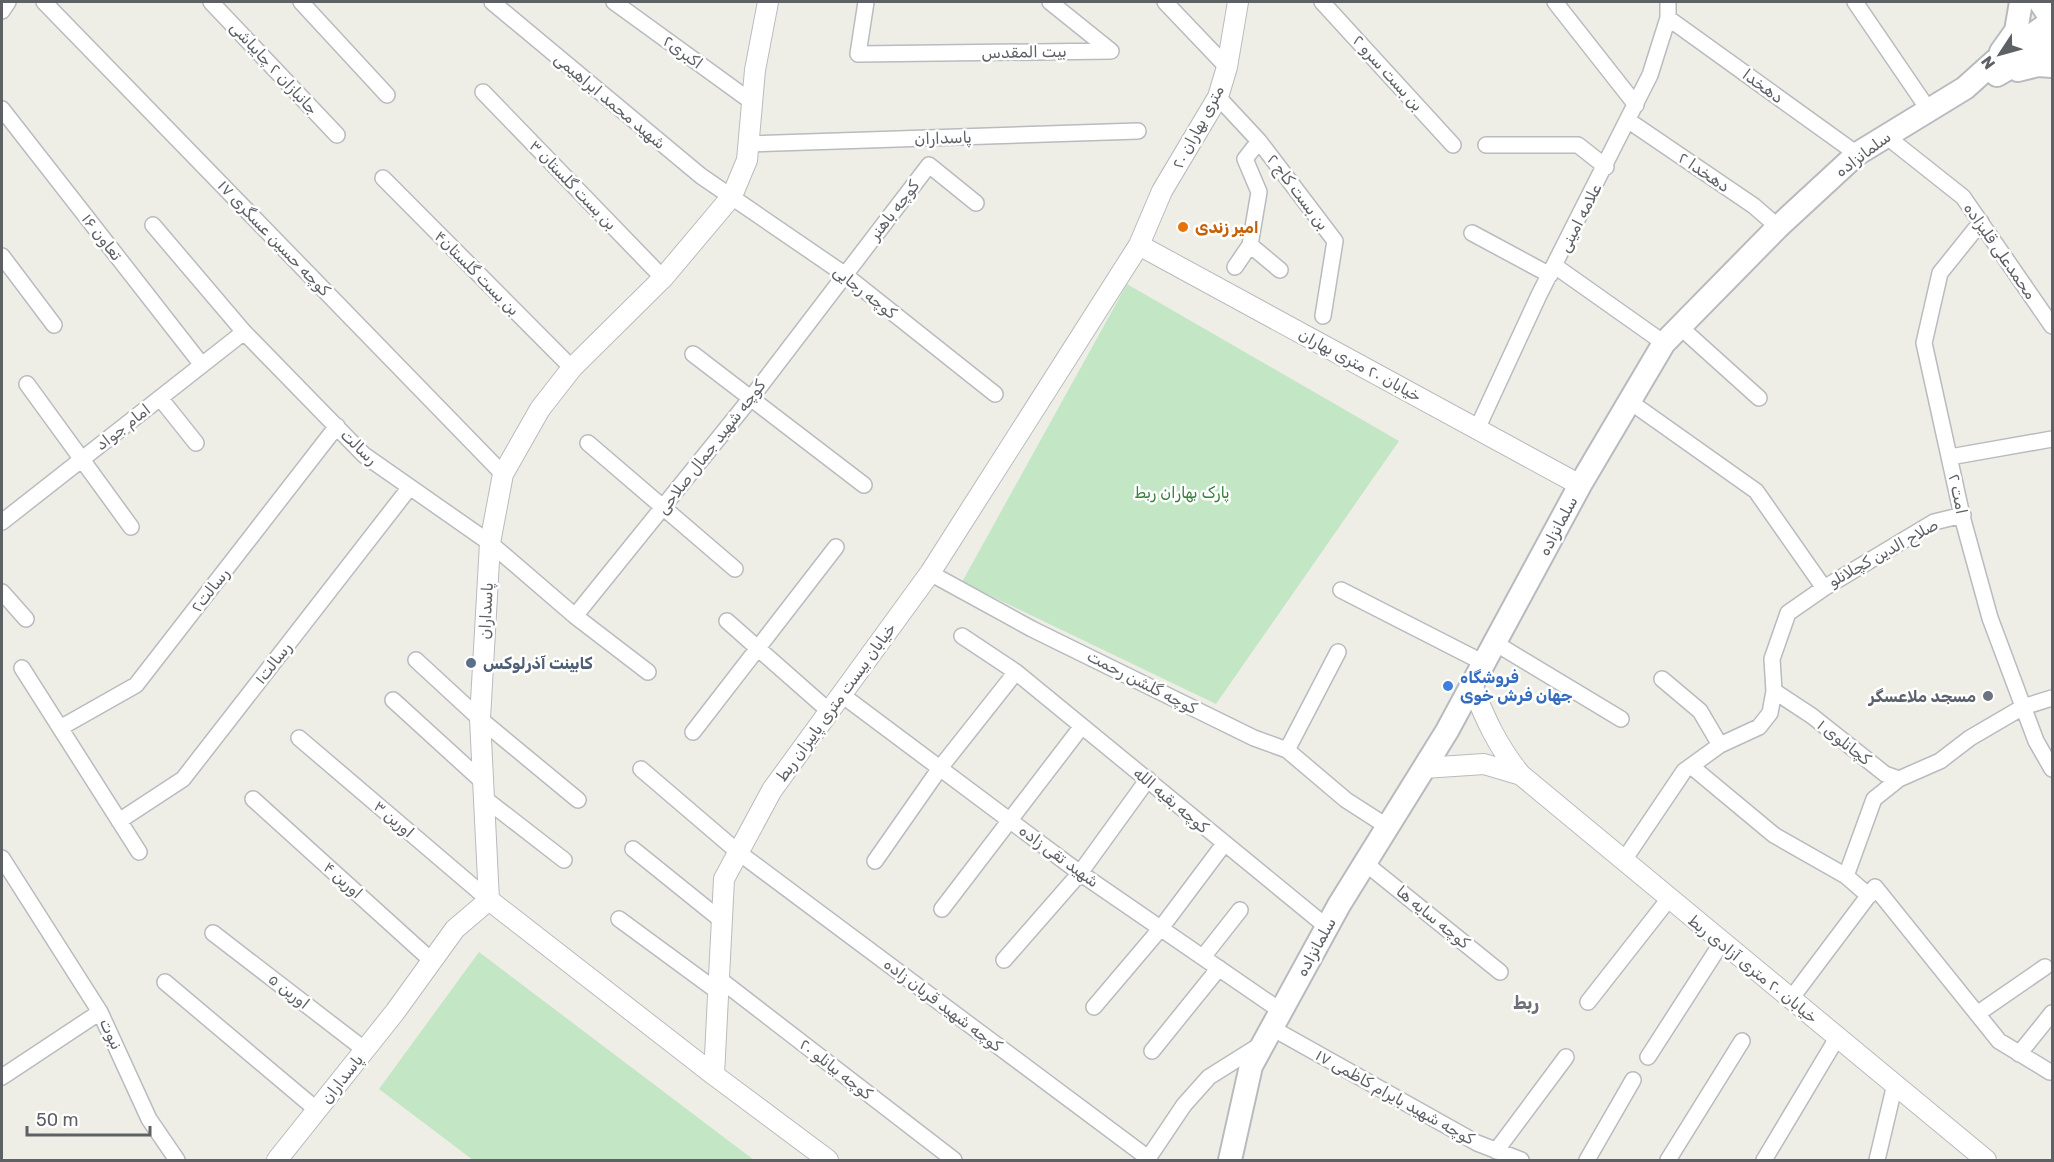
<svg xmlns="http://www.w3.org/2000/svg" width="2054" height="1162" font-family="Rubik,'Noto Naskh Arabic',sans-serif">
<rect width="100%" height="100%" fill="#efeee6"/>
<path fill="#c3e6c5" d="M 1127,284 L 1399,441 L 1216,704 L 962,582 Z
M 479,952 L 754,1160 L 473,1160 L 379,1089 Z"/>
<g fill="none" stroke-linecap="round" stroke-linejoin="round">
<g stroke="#b8bbbf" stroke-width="18">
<path id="minor" d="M 44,2 L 503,474
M 211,2 L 337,135
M 301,2 L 387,95
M 492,2 L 701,176 L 844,274 L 995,394
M 614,2 L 752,102
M 866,2 L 858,54 L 1111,51 L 1050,2
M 1165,2 L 1227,67
M 1322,2 L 1453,145
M 1555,2 L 1636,105
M 1855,2 L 1928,109
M 2,11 L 8,2
M 1668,18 L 1857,154
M 483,92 L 663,278
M 1218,97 L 1259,141 L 1245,159 L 1259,192 L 1250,245 L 1235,267
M 2,109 L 202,365
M 1629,121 L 1754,206 L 1778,227
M 1886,136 L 1963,197 L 2052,326
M 1259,141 L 1335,241 L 1323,316
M 748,144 L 1138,131
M 1486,145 L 1578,145 L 1606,167
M 383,178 L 572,368
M 1981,222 L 1940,273 L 1924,343 L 1963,520 L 1990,618 L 2036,741 L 2052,769
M 153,225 L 244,332 L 364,455 L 490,543 L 575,616 L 648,672
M 1472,233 L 1550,275
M 1250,245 L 1280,270
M 2,256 L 54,325
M 1555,266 L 1664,343
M 1679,326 L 1759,398
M 693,354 L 864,485
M 27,384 L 131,527
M 160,398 L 196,443
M 1629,401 L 1756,491 L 1824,588 L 1934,522 L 1963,515
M 1477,429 L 1539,295 L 1650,75 L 1668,18 L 1668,2
M 588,443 L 735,569
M 1950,457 L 2052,439
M 2,522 L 244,332
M 930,573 L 1032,629 L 1254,738 L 1287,750 L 1346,800 L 1388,827
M 1824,588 L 1788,613 L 1772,659 L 1774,691 L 1812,716 L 1885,774 L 1899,779 L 1940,761 L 1970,738 L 2023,707 L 2052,698
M 1341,590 L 1484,663
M 2,592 L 26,619
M 575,616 L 751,398 L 929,165 L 976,203
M 727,621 L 829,711
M 962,636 L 1016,672 L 1327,927
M 1495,643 L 1621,719
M 416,660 L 480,719 L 578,800
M 22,668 L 139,852
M 1662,679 L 1700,711 L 1720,745
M 842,695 L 1080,873 L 1281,1011
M 393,700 L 483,782
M 60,728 L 136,685 L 337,426
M 693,732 L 836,547
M 299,738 L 489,900
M 1287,750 L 1338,652
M 1691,766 L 1774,835 L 1846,876
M 641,769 L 738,852 L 1148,1158
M 484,798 L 564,860
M 253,799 L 432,961
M 119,821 L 183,779 L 410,487
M 633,849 L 721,920
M 2,858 L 100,1012
M 1624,860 L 1684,771 L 1720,745 L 1759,727 L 1770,713 L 1774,691
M 875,861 L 940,768 L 1016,672
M 1365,863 L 1500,972
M 1869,896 L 1846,876 L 1874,799 L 1899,779
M 942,909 L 1082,726
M 619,919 L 717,991
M 213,933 L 365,1050
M 1203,957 L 1240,910
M 1004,960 L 1080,873 L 1148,779
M 718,978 L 954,1160
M 165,982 L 317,1110
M 1790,1000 L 1875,887 L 1999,1041 L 2050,1072
M 1588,1002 L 1668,900
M 1094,1007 L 1161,928 L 1224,844
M 1977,1014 L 2045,967
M 1272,1028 L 1477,1143 L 1521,1160
M 1152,1051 L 1219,968
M 2019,1054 L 2052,1013
M 1648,1057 L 1722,942
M 2,1077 L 100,1012 L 149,1119 L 177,1160
M 1496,1151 L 1566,1057
M 1147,1160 L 1184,1105 L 1209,1077 L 1260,1045
M 1587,1160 L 1633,1080
M 1668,1160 L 1742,1041
M 1764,1160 L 1837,1038
M 1877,1160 L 1895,1084"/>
</g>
<g stroke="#b8bbbf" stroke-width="22">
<path id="tertiary" d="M 1139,245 L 1580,485
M 1472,685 C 1485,719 1498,747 1521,775 L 1986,1160
M 1424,768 L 1484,764 L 1521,775
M 489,900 L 480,719 L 490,543 L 503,474 L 540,409 L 572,368 L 663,278 L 732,196 L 747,160 L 755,70 L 768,2
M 489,900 L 714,1075
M 277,1160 L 395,1012 L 455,929 L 489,900
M 828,1160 L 714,1075 L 724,879 L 772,790 L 930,573 L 1139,245 L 1162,191 L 1218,97 L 1227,67 L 1238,2"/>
</g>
<g stroke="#b7babf" stroke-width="26">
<path id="secondary" d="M 2040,2 L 2052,20
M 2001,52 L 2016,31 L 2021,2
M 2018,70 L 2038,65 L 2052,66
M 1997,75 L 2052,43
M 1230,1160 L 1251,1066 L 1339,905 L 1447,731 L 1580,485 L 1664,343 L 1778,227 L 1857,154 L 1965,88 L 1995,61 L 2052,21"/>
</g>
<use href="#minor" stroke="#fff" stroke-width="15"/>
<use href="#tertiary" stroke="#fff" stroke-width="20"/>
<use href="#secondary" stroke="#fff" stroke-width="22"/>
</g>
<circle fill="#e8710a" stroke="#fff" stroke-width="2" cx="1183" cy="227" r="6"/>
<circle fill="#5c6f8a" stroke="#fff" stroke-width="2" cx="471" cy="663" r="6"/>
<circle fill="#3f7fe0" stroke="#fff" stroke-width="2" cx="1448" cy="686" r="6"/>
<circle fill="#6b7280" stroke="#fff" stroke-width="2" cx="1988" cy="696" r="6"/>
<g text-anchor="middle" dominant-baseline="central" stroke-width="5" stroke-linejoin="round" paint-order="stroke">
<g font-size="16" fill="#5d6166" stroke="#fff">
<text transform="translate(683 52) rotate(36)">اکبری۲</text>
<text transform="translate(1024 52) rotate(-1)">بیت المقدس</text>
<text transform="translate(274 68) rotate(47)">جانبازان ۲ چایباشی</text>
<text transform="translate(1388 73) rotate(48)">بن بست سرو ۲</text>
<text transform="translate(1763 86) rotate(36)">دهخدا</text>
<text transform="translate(610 101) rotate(40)">شهید محمد ابراهیمی</text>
<text transform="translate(1198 127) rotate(-62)">۲۰ متری بهاران</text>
<text transform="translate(943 138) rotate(-2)">پاسداران</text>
<text transform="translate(1863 154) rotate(-37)">سلمانزاده</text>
<text transform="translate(1704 172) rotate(34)">دهخدا ۲</text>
<text transform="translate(573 185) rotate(46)">بن بست گلستان ۳</text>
<text transform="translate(1298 192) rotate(53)">بن بست کاج ۲</text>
<text transform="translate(894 210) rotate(-52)">کوچه باهنر</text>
<text transform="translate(1580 218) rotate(-63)">علامه امینی</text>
<text transform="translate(102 237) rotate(52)">تعاون ۱۶</text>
<text transform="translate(274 238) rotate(46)">کوچه حسین عسگری ۱۷</text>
<text transform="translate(2000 251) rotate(55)">محمدعلی قلیزاده</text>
<text transform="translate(477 273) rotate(45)">بن بست گلستان۴</text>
<text transform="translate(865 292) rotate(38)">کوچه رجایی</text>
<text transform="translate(1360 365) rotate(28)">خیابان ۲۰ متری بهاران</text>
<text transform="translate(123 427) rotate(-38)">امام جواد</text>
<text transform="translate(359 447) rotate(43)">رسالت</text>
<text transform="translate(711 447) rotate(-52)">کوچه شهید جمال صلاحی</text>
<text transform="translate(1958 494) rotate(78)">امت ۲</text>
<text transform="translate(1558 526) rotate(-62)">سلمانزاده</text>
<text transform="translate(1883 553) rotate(-29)">صلاح الدین کچلانلو</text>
<text transform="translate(210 590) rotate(-52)">رسالت۲</text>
<text transform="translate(486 611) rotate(-87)">پاسداران</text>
<text transform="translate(273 663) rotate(-52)">رسالت۱</text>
<text transform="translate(1142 682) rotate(27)">کوچه گلشن رحمت</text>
<text transform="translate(836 702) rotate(-54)">خیابان بیست متری پاییزان ربط</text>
<text transform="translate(1844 742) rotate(38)">کچانلوی ۱</text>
<text transform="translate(1171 800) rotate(40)">کوچه بقیه الله</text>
<text transform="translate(394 819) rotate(41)">اورین ۳</text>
<text transform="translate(1059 856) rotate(36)">شهید تقی زاده</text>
<text transform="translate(343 880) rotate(42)">اورین ۴</text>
<text transform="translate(1433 917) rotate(39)">کوچه سایه ها</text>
<text transform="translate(1316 947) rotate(-61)">سلمانزاده</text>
<text transform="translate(1753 969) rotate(39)">خیابان ۲۰ متری آزادی ربط</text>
<text transform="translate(289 991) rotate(38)">اورین ۵</text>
<text transform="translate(943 1005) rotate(37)">کوچه شهید قربان زاده</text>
<text transform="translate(111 1034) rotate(65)">نبوت</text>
<text transform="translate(836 1069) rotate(38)">کوچه بیانلو ۲۰</text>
<text transform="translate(342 1079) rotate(-52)">پاسداران</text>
<text transform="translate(1395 1097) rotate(29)">کوچه شهید بایرام کاظمی ۱۷</text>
</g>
<g font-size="16" font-weight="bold" fill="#c56008" stroke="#fff" text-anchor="start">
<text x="1195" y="227">امیر زندی</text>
</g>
<g font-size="16" fill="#37833f" stroke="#fff">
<text x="1182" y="492">پارک بهاران ربط</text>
</g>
<g font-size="16" font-weight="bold" fill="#4e5e75" stroke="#fff" text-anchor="start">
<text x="483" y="663">کابینت آذرلوکس</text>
</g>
<g font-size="16" font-weight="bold" fill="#366cbe" stroke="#fff" text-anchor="start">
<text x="1460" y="677">فروشگاه<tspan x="1460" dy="18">جهان فرش خوی</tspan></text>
</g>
<g font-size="16" font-weight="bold" fill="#5b616d" stroke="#fff" text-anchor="end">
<text x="1976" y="696">مسجد ملاعسگر</text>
</g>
<g font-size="18" font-weight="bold" fill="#6e7278" stroke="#fff">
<text x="1526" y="1003">ربط</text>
</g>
</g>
<rect width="2054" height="1162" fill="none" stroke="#5d6166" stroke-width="6"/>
<g transform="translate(2000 54) rotate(234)" stroke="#ffffff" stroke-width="4.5" paint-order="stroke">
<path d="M0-4.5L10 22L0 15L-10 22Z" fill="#5d6166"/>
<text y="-9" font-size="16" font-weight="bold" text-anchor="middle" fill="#5d6166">N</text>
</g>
<path d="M27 1126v9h123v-9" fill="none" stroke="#5d6166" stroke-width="3"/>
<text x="36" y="1126" font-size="18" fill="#5d6166" stroke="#ffffff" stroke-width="4.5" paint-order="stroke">50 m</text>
</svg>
